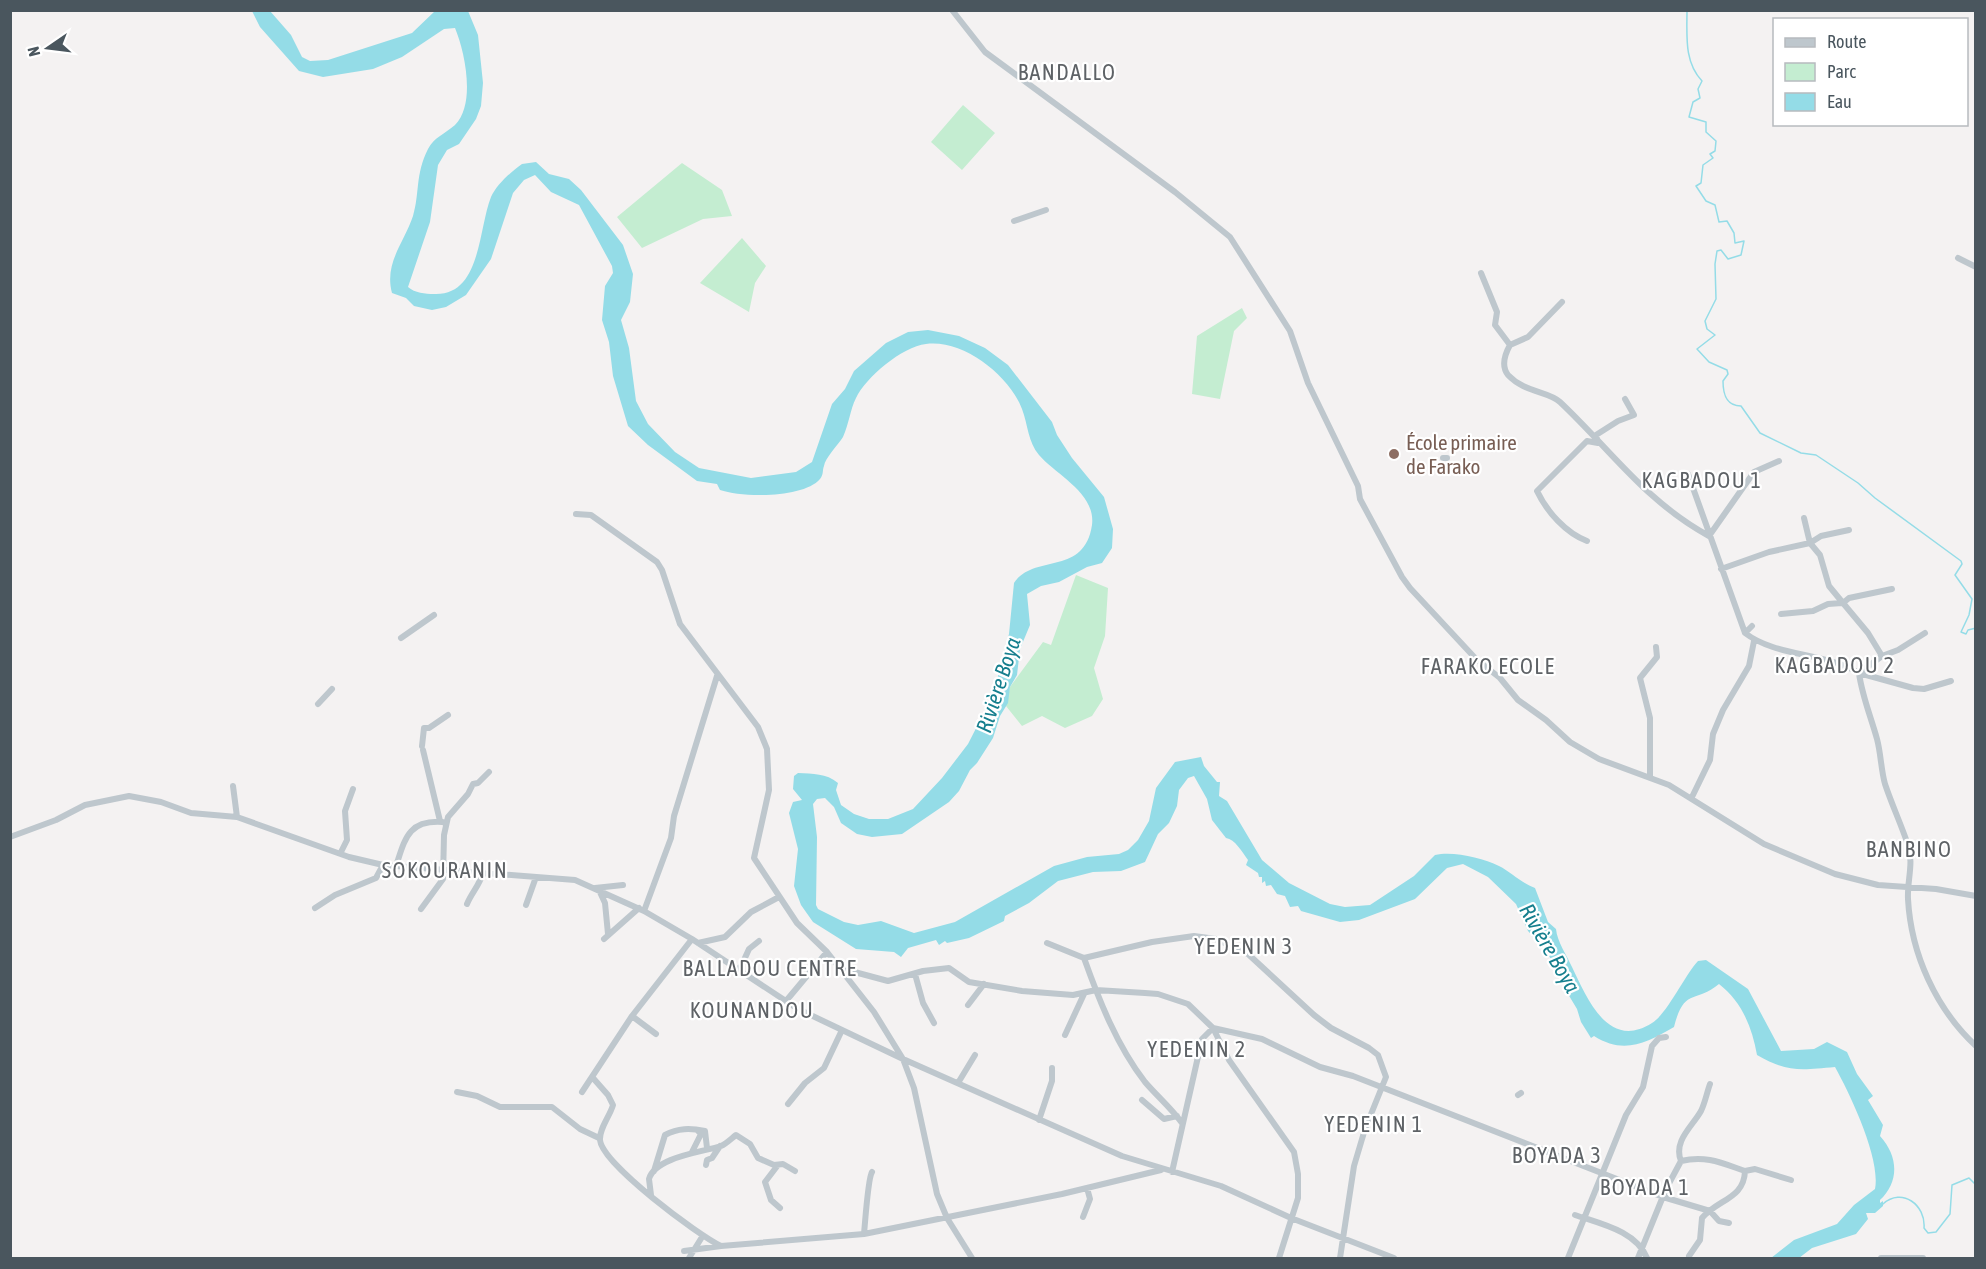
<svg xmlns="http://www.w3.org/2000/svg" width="1986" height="1269" font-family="'Asap Condensed',sans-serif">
<rect width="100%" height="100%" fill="#f4f2f2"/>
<path fill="#c4edd1" d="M 963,105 L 995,133 L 962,170 L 931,142 Z
M 682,163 L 722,190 L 732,216 L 703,219 L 642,248 L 617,217 Z
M 742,238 L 766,266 L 755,283 L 749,312 L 700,283 Z
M 1242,308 L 1247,318 L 1234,331 L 1220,399 L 1192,394 L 1197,336 Z
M 1076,575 L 1108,588 L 1105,636 L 1094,668 L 1103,699 L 1092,716 L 1065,728 L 1042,716 L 1022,726 L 1006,706 L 1010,687 L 1043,642 L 1051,645 Z"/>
<path fill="#94dce7" d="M 252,11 L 270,11 L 291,35 L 302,57 L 310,61 L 328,60 L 412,33 L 435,11 L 468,11 L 478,35 L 483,83 L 481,106 L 476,119 L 459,144 L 447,150 L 438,165 L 430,222 L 408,287 C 415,293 425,294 434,294 C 481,296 478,230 491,197 C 497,184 511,172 522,164 L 536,162 L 549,174 L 569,179 L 581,190 L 623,245 L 633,274 L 630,302 L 621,320 L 629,348 L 636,401 L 648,424 L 675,452 L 699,468 L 751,478 L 796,472 L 812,462 L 832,404 L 845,389 L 854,371 L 886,343 L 908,332 L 928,330 L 959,336 L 985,348 L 1008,365 L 1052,422 L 1057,435 L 1072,458 L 1104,497 L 1113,529 L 1112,548 L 1102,563 L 1087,567 L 1059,582 L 1041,586 L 1027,594 L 1030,625 L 1020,649 L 1017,675 L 1010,687 L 1008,703 L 1000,716 L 993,738 L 977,763 L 970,770 L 959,791 L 949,802 L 902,834 L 872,837 L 857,834 L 841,823 L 834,807 L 825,798 L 817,799 L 813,804 L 817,837 L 816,905 L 818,909 L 844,922 L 858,925 L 881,921 L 914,933 L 955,922 L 1054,866 L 1087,857 L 1119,854 L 1128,850 L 1138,840 L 1149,821 L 1156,788 L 1175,762 L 1201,757 L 1204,766 L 1217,782 L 1220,782 L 1219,796 L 1227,801 L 1262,860 L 1289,883 L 1330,904 L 1345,907 L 1370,905 L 1414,876 L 1435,855 C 1454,851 1482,858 1499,866 C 1511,872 1521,883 1535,888 L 1548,922 L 1556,929 C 1557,941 1567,956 1572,967 C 1587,998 1608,1051 1652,1023 C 1667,1014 1685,975 1698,961 L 1706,960 L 1748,989 L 1781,1051 L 1814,1049 L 1827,1042 L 1847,1052 L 1857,1074 L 1873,1096 L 1868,1100 L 1883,1125 L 1880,1136 C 1899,1157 1899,1182 1880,1200 L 1880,1203 L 1883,1201 L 1883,1206 L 1875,1213 L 1866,1213 L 1868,1219 L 1856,1234 L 1812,1248 L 1799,1258 L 1771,1258 L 1794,1240 L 1837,1224 L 1854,1205 L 1875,1189 C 1881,1159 1850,1094 1835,1067 C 1801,1070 1788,1073 1757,1055 C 1752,1027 1742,1002 1719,984 C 1695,1004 1684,987 1674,1027 C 1646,1043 1624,1055 1594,1036 L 1591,1038 L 1581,1022 L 1577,1009 L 1565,989 L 1558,971 L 1546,951 L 1528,931 L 1516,904 L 1488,877 L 1463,864 L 1447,868 L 1415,899 L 1359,920 L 1340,922 L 1301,911 L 1298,906 L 1290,907 L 1285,896 L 1277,894 L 1271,885 L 1266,886 L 1265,881 L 1262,883 L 1262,877 L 1259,877 L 1258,873 L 1246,865 L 1248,860 C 1242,852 1235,839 1226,838 L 1212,820 L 1207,799 L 1194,776 L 1188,778 L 1179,790 L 1177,806 L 1169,823 L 1158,834 L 1145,862 L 1121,871 L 1093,872 L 1058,881 L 1029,903 L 1005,916 L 1004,921 L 969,938 L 947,943 L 945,941 L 939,945 L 936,940 L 908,948 L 901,957 L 894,952 L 856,949 L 813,922 L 801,905 L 794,886 L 798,849 L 789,813 L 793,802 L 802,800 L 793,789 L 794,776 L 798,773 C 813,774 826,773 838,783 L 836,790 L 841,805 L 854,814 L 869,819 L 888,819 L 913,809 L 942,778 L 968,744 L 993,695 L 1009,634 L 1014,583 C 1034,553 1084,577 1092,525 C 1096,493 1056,475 1039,455 C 1028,442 1028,425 1022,409 C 1009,375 963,339 926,344 C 902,347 866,377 856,398 C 850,410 849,424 843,437 C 838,445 825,458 824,466 C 822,471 824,474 820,479 C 804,498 743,498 720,490 L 717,484 L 697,481 L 648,445 L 628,426 L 613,376 L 609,342 L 602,320 L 605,286 L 613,273 L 612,266 L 579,205 L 551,192 L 535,175 L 524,180 L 513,193 L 491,259 L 466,295 L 446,307 L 432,310 L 414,306 L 406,298 L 392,293 C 384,263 404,243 413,216 C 420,192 415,175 428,149 C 434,137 445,134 455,125 C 476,104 465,52 455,28 L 444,29 L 402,57 L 373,69 L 323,77 L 299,71 L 260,27 Z"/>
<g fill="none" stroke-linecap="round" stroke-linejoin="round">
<path stroke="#94dce7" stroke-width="1.5" d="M 1687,10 C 1687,36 1684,62 1702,81 L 1698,89 L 1700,98 L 1693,102 L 1689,117 L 1706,122 L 1706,132 L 1716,141 L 1715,151 L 1710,154 L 1713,158 L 1703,165 L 1701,183 L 1696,186 L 1706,201 L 1715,205 L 1719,222 L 1727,221 L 1734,233 L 1735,243 L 1744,241 L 1741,255 L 1728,259 L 1721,250 L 1717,251 L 1715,264 L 1716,299 L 1705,321 L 1707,329 L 1715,335 L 1697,349 L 1709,362 L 1727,370 L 1728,374 L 1723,381 C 1723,394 1726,406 1741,406 L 1760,433 L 1801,453 L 1816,455 L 1858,483 L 1875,498 L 1961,561 L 1962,564 L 1955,575 L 1972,599 L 1969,615 L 1961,632 L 1966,634 L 1968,630 L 1976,628
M 1883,1204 C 1902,1187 1926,1205 1924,1228 L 1928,1233 L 1936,1232 L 1950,1214 L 1952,1185 L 1969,1178 L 1976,1185"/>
<path stroke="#bec7cd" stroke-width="6" d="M 952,10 L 985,52 L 1175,192 L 1230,237 L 1290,331 L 1308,383 L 1358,486 L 1360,499 L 1402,577 L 1410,588 L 1476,659 L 1500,678 L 1518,700 L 1546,720 L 1570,742 L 1599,759 L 1669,785 L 1764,844 L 1835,874 L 1878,885 L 1936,889 L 1976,896
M 1014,221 L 1046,210
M 1958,258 L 1976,267
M 1481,273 L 1497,312 L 1495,325 L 1510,345
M 1562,302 L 1528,337 L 1510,345 C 1505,354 1501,366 1508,375 C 1525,393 1548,391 1560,402 C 1611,450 1645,501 1709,536 L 1754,472 L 1779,461
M 1443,458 L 1447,458
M 1688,474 L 1745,633 C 1776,657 1825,652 1859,673 L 1882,656 L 1868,633 L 1843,603 L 1849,598 L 1892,589
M 576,514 L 591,515 L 657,562 L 662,570 L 680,624 L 758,727 L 767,749 L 769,790 L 754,858 L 797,923 L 827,952 L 874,1012 L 903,1059 L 914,1088 L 937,1194 L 947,1218 L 972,1258
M 1804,518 L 1810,543 L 1820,555 L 1829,586 L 1843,603
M 1587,541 C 1566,533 1547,512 1537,491 L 1587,441 L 1598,443 L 1596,435 L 1618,421 L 1634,415 L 1625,399
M 1721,569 L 1769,552 L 1810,543 L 1821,536 L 1849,530
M 1781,614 L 1813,611 L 1828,604 L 1842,603
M 1745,633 L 1752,626
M 401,638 L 434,615
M 1882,656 L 1898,650 L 1925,633
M 1951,681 L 1924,689 L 1913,688 L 1859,673 C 1862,696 1871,717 1877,739 C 1881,754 1881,770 1885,784 C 1892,805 1901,824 1908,845 C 1914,863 1907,881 1908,899 C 1911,954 1936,1009 1976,1046
M 318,704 L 332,689
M 422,746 L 424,728 L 429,728 L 448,715
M 423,750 L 440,821 L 445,823
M 1650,777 L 1650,718 L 1640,678 L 1657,657 L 1656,647
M 233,786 L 237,817
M 1692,797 L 1710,760 L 1713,734 L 1723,710 L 1749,666 L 1754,641
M 10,837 L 56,820 L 85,805 L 129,796 L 161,802 L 191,813 L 237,817 L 349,857 L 383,865 L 575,880 L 644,911 L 692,939 L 798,1009 L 903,1059 L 1122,1156 L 1221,1186 L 1291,1218 L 1394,1258
M 341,852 L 347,840 L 345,811 L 353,789
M 396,866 C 405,839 408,820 442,822
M 595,888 L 623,885
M 599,890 L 605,903 L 608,934
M 467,904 C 472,892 480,885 483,872
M 526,905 L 536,877
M 315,908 L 335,895 L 376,878 L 383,865
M 421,909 L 443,879 L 444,835 L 448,817 L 468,794 L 473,784 L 478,783 L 489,772
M 644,911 L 671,838 L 674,816 L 717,676
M 604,939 L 639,908
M 698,943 L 725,937 L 751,912 L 779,897
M 1047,943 L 1084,958
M 739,971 L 749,949 L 759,941
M 843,972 L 847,970 L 888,981 L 923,971 L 949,968 L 969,982 L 1022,991 L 1073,995 L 1096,990 L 1145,993 L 1158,994 L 1188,1004 L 1213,1028 L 1229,1060 L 1294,1152 L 1298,1174 L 1298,1198 L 1279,1258
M 915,974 L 923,1003 L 934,1023
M 786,1001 L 827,952
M 968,1005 L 984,984
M 632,1016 L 656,1034
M 1065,1035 L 1084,994
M 593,1078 L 608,1095 L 613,1105 C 610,1116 599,1129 600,1140 C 602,1164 698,1235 721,1246 L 864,1234 L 1062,1194 L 1161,1170
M 958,1083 L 975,1055
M 457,1092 L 477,1096 L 500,1107 L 552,1107 L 580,1129 L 599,1138
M 582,1092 L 632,1016 L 692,939
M 1518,1095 L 1521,1093
M 1142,1100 L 1164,1119 L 1177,1116
M 788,1104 L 805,1083 L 824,1068 L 842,1030
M 1039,1120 L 1052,1081 L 1052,1068
M 1182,1123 C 1171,1108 1157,1096 1145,1082 C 1117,1046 1099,1000 1084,958 L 1152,942 L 1194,936 L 1216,939 L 1248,954 L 1314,1015 L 1331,1028 L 1369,1048 L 1378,1055 L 1386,1077 L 1365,1129 L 1354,1166 L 1340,1258
M 692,1152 L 701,1134 L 697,1130
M 1681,1161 C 1673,1141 1692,1127 1701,1111 C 1705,1103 1707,1092 1710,1084
M 706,1165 L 707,1160 L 712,1158 L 720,1146
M 778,1165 L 765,1182 L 771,1200 L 780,1208
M 654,1171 L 665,1135 C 678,1128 690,1128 705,1131 L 707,1148
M 1172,1172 L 1202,1039 L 1213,1028 L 1262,1039 L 1320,1067 L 1353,1076 L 1663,1197 L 1710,1211 L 1719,1221 L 1729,1223
M 651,1195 L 649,1179 C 655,1157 703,1152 721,1146 C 726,1144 732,1138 736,1135 L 750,1144 L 758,1158 L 774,1165 L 783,1164 L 795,1171
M 1575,1215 C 1601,1224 1636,1231 1647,1258
M 1083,1217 L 1090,1199 L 1087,1188
M 864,1234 C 865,1224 868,1178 872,1172
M 684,1251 L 721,1246
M 1689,1256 L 1700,1240 L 1702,1218 C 1718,1199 1744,1199 1745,1171 L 1755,1169 L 1791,1180
M 689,1258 L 702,1237
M 1568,1258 L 1626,1115 L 1643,1087 L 1652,1046 L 1659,1038 L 1666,1037
M 1638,1258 L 1666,1189 L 1681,1161 C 1706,1155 1722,1163 1745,1171
M 1881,1258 L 1923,1258"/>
</g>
<circle fill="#8d6e63" stroke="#fff" stroke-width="2" cx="1394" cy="454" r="6"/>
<g text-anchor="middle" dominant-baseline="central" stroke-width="4.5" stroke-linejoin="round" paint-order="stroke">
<g font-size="21" fill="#785e54" stroke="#fff" text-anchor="start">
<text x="1406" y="442">École primaire<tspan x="1406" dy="24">de Farako</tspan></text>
</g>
<g font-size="22" letter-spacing="1.5" fill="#5e6266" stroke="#fff">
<text x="1067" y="72">BANDALLO</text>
<text x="1702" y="480">KAGBADOU 1</text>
<text x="1835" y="665">KAGBADOU 2</text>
<text x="1488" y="666">FARAKO ECOLE</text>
<text x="1909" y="849">BANBINO</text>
<text x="445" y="870">SOKOURANIN</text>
<text x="1244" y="946">YEDENIN 3</text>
<text x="770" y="968">BALLADOU CENTRE</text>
<text x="752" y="1010">KOUNANDOU</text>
<text x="1197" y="1049">YEDENIN 2</text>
<text x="1374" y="1124">YEDENIN 1</text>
<text x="1557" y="1155">BOYADA 3</text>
<text x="1645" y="1187">BOYADA 1</text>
</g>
<g font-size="22" font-style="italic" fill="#167f8e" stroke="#fff">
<text transform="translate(998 685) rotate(-72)">Rivière Boya</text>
<text transform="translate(1550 948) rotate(60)">Rivière Boya</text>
</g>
</g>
<rect width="1986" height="1269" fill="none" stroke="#4a565e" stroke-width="24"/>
<rect x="1773" y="18" width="195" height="108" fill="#ffffff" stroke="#b7bbbf" stroke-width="1.5"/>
<rect x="1785" y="38" width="30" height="9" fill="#bec7cd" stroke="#b7bbbf" stroke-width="1.5"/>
<text x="1827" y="48" font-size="18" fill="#4a565e">Route</text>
<rect x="1785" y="63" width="30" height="18" fill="#c4edd1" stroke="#b7bbbf" stroke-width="1.5"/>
<text x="1827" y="78" font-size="18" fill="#4a565e">Parc</text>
<rect x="1785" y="93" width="30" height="18" fill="#94dce7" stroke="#b7bbbf" stroke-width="1.5"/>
<text x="1827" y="108" font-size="18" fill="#4a565e">Eau</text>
<g transform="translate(48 48) rotate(256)" stroke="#ffffff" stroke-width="4.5" paint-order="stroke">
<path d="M0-4.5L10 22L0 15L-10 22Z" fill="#4a565e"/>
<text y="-9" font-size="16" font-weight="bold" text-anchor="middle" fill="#4a565e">N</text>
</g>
</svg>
